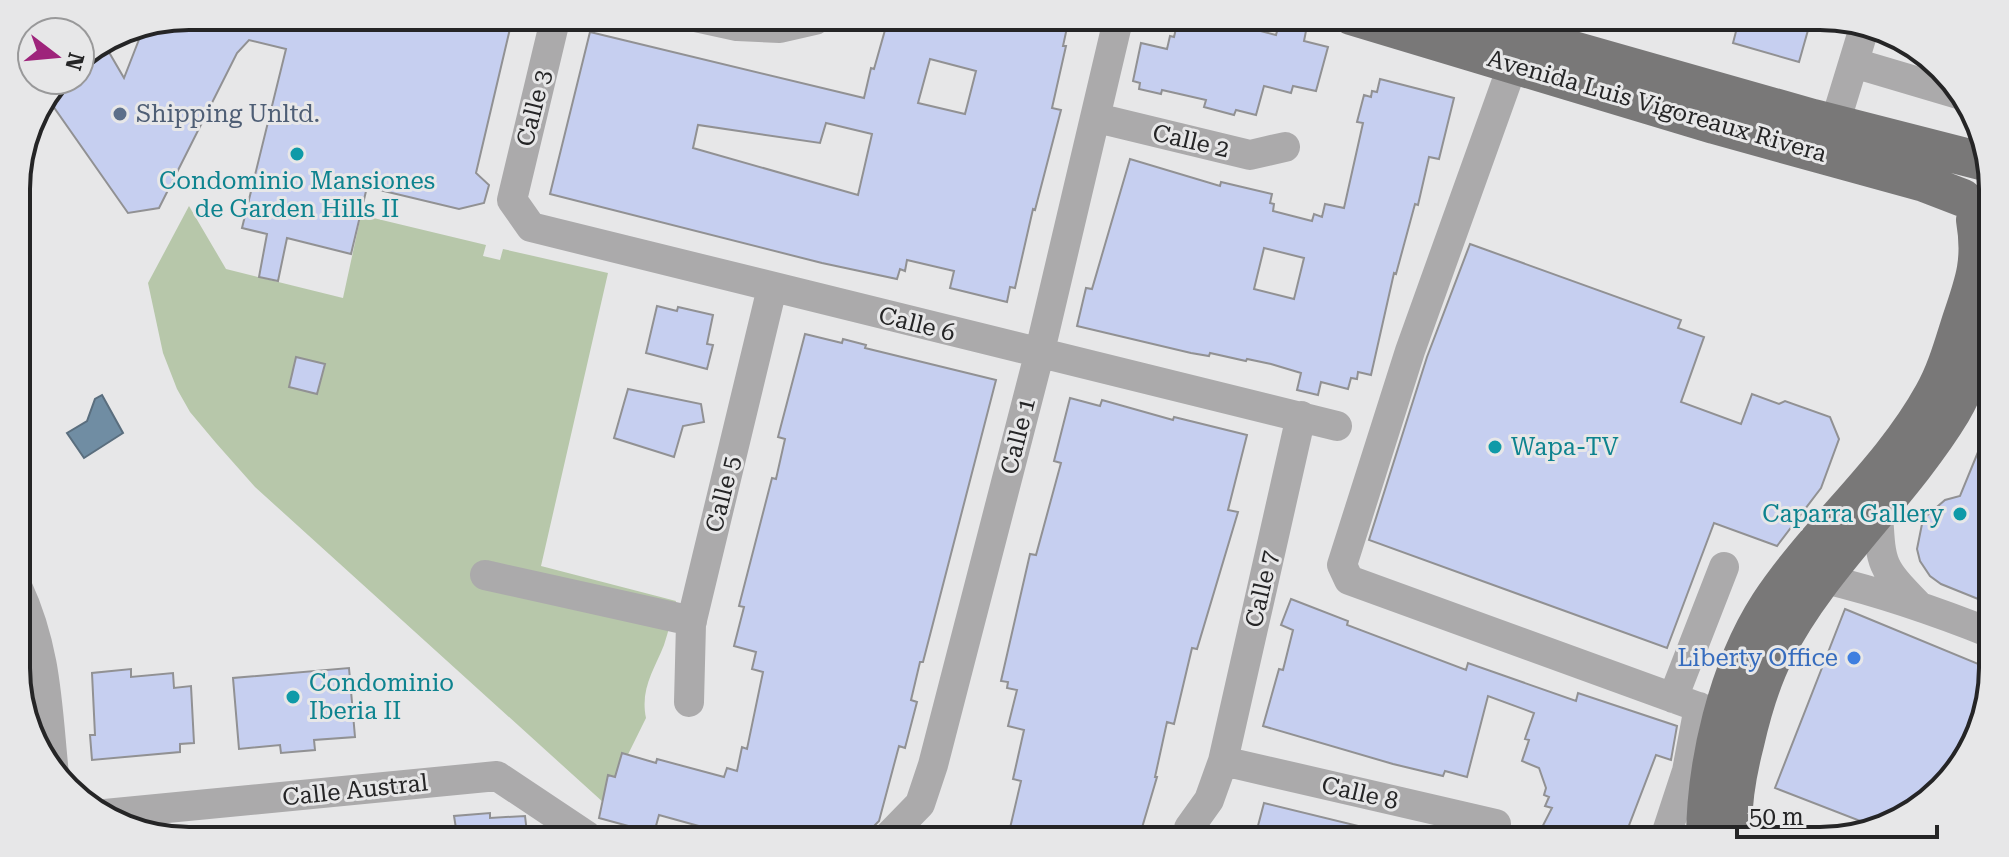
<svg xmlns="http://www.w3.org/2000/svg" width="2009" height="857" font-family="'Roboto Serif',serif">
<rect width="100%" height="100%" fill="#e7e7e8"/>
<path fill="#b7c7aa" d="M 189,206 L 226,269 L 343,298 L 361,215 L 486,245 L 483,256 L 500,260 L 503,249 L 608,273 L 541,566 L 676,601 C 672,615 669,630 664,645 C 654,670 640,689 646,718 L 604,803 L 255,487 L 216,443 L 190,412 L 177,389 L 163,353 L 148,283 Z"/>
<path fill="#708da3" stroke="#5a6e7e" stroke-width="2" d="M 102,395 L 123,433 L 84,458 L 67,433 L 87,421 L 95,399 Z"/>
<path fill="#c6cff0" stroke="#919193" stroke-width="2" fill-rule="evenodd" d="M 189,16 L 513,16 L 476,173 L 489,185 L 484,203 L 459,209 L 367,187 L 351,254 L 287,238 L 278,281 L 259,277 L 267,234 L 242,228 L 286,49 L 249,40 L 237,53 L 159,208 L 128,213 L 46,96 L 59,80 L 80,80 L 80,56 L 103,42 L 124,78 L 140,37 L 152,23 Z
M 889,16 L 954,16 L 998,27 L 1000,16 L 1055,16 L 1054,20 L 1068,23 L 1063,46 L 1066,46 L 1052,108 L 1061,110 L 1035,210 L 1033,209 L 1015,288 L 1010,287 L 1007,302 L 950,288 L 954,271 L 907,260 L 905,271 L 900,269 L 897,279 L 822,263 L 550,194 L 590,32 L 864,98 L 871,68 L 874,69 ZM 930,59 L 976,71 L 965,114 L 918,103 ZM 826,123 L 872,134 L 858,195 L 693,148 L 698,125 L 820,143 Z
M 1179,16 L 1223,16 L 1222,21 L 1276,35 L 1279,24 L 1306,31 L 1304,41 L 1328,47 L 1316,91 L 1293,86 L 1291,93 L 1264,86 L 1256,115 L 1236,110 L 1234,115 L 1204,107 L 1206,100 L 1162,90 L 1161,94 L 1139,89 L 1140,83 L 1133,81 L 1141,43 L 1167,49 L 1170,36 L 1174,37 Z
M 1740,16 L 1812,16 L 1799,62 L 1733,43 Z
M 1380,79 L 1454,98 L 1439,159 L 1429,157 L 1418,205 L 1415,204 L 1396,274 L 1394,273 L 1371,375 L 1358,372 L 1357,379 L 1351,378 L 1348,389 L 1321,382 L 1318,395 L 1297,390 L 1301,373 L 1271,364 L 1247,359 L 1246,361 L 1210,353 L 1209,356 L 1191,353 L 1077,326 L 1086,288 L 1092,289 L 1130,159 L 1220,186 L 1221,182 L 1272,194 L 1270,203 L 1274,204 L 1273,211 L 1312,221 L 1314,214 L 1322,217 L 1325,204 L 1344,208 L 1363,123 L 1357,122 L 1364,95 L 1371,97 L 1372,91 L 1377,92 ZM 1264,248 L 1304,258 L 1294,299 L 1254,289 Z
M 1470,244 L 1681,320 L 1678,328 L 1704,337 L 1681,402 L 1741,424 L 1752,394 L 1779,404 L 1785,401 L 1830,417 L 1839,439 L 1821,488 L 1777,546 L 1714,523 L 1667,648 L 1369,540 L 1427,357 Z
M 657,306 L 677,311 L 678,307 L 713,315 L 707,344 L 713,345 L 707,369 L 646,353 Z
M 805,334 L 842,343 L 843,339 L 866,345 L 865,348 L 996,380 L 923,662 L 920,662 L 911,700 L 917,702 L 905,748 L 899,746 L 879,821 L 871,829 L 866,841 L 721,841 L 704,837 L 706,828 L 659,815 L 654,833 L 599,818 L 608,775 L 615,777 L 622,753 L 656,763 L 657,759 L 724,777 L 727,768 L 737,771 L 742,747 L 747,749 L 763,672 L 752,669 L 756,652 L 734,646 L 744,607 L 739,606 L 772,478 L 776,479 L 785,439 L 778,437 Z
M 296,357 L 325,364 L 317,394 L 289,387 Z
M 628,389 L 701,404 L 704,422 L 683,426 L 674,457 L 614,438 Z
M 1070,398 L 1100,406 L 1102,400 L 1173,420 L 1174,417 L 1247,435 L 1228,510 L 1238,512 L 1197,649 L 1192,648 L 1174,724 L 1167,722 L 1155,777 L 1157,777 L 1141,831 L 1122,827 L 1119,841 L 1007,841 L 1021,781 L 1013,779 L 1024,730 L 1008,726 L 1017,690 L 1007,688 L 1008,682 L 1001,681 L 1030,554 L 1036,555 L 1061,463 L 1054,461 Z
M 1992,418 L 1993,518 L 1993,605 L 1941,584 L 1930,576 L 1920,561 L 1917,549 L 1923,519 L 1945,500 L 1960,496 Z
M 1291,599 L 1348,621 L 1347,625 L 1466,670 L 1468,663 L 1576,701 L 1578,693 L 1677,726 L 1671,760 L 1656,755 L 1623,841 L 1535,841 L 1552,808 L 1545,806 L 1549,797 L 1544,795 L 1546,788 L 1539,768 L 1522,761 L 1529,740 L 1525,739 L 1534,713 L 1488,696 L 1467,777 L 1445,771 L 1443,776 L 1393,764 L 1263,726 L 1279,669 L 1283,670 L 1293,630 L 1281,625 Z
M 1845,609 L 1993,670 L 1980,734 L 1916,812 L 1873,826 L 1775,788 Z
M 349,668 L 355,737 L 314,740 L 315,750 L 281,753 L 280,745 L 239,749 L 233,678 Z
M 131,669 L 131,677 L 173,673 L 174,688 L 191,686 L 194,743 L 180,744 L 180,752 L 92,760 L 90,735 L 95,735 L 92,673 Z
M 1264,803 L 1387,833 L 1386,841 L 1254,841 Z
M 490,813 L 490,818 L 525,816 L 528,841 L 458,841 L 454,816 Z"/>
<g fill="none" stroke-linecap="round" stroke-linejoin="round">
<path stroke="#abaaab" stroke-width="30" d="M 556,16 L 512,200 L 531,227 L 1337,426
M 691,16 L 737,26 L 780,28 L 815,20
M 1854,63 L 1962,95
M 1513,64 L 1410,351 L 1342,565 L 1349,580 L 1723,716
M 1097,118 L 1250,155 L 1285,147
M 1835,123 L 1865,25
M 1878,513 C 1881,565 1880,566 1917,604
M 485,575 L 692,621
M 1825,579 C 1883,593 1938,612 1993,634
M 17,586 C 47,650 47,707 54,775
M 1673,698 L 1724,567
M 689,702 L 691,624 L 772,288
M 1223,761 L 1496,824
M 105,814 L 497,776 L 587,836
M 1189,828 L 1209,800 L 1223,761 L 1301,416
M 884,841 L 920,804 L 933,765 L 1039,355 L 1119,16
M 1664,841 L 1687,771 L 1699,707"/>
<path stroke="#797878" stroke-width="38" d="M 1351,16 L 1714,125 L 1924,183 L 1963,198
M 1453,16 L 1813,118 L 1985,162
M 1705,841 C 1705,764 1727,669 1769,604 C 1818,530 1890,472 1933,394 C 1946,371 1953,345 1961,320 C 1974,282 1982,261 1975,220
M 1734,841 C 1731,809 1737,775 1745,744 C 1752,713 1761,681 1776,652 C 1819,566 1901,496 1952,412 C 1970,381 1982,346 1992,311"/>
</g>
<circle fill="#5c6f8a" stroke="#e7e7e8" stroke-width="3" cx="120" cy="114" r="8"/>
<g fill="#0f9aa8" stroke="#e7e7e8" stroke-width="3">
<circle cx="297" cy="154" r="8"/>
<circle cx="1495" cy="447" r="8"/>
<circle cx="1960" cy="514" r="8"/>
<circle cx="293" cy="697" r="8"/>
</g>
<circle fill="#3f7fe0" stroke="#e7e7e8" stroke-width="3" cx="1854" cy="658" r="8"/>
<g text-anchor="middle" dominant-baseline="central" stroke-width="6" stroke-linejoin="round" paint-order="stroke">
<g font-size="24" fill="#252526" stroke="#e7e7e8">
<text transform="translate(1657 106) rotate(16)">Avenida Luis Vigoreaux Rivera</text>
<text transform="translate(534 108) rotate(-76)">Calle 3</text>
<text transform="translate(1191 141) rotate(13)">Calle 2</text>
<text transform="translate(917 324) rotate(14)">Calle 6</text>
<text transform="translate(1018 436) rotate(-76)">Calle 1</text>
<text transform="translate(723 494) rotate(-76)">Calle 5</text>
<text transform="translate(1262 589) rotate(-77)">Calle 7</text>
<text transform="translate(355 790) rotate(-6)">Calle Austral</text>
<text transform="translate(1360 793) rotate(13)">Calle 8</text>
</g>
<g font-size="24" fill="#4e5e75" stroke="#e7e7e8" text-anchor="start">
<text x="136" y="114">Shipping Unltd.</text>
</g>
<g font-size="24" fill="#0d838f" stroke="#e7e7e8" text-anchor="start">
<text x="297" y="181" text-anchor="middle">Condominio Mansiones<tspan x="297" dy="28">de Garden Hills II</tspan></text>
<text x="1511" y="447">Wapa-TV</text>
<text x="1944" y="514" text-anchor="end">Caparra Gallery</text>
<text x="309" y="683">Condominio<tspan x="309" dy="28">Iberia II</tspan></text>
</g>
<g font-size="24" fill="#366cbe" stroke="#e7e7e8" text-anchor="end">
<text x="1838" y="658">Liberty Office</text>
</g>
</g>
<path d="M0 0H2009V857H0ZM189 30H1820A159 159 0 0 1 1979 189V668A159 159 0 0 1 1820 827H189A159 159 0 0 1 30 668V189A159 159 0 0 1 189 30Z" fill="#e7e7e8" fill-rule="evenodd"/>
<path fill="none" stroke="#252526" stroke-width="4" d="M189 30H1820A159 159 0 0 1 1979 189V668A159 159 0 0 1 1820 827H189A159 159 0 0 1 30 668V189A159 159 0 0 1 189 30Z"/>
<g transform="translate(56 56) rotate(106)"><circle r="38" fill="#e7e7e8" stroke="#99999a" stroke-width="2"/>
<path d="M0-6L14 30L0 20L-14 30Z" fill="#9e247b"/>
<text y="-12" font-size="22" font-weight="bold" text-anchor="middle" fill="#252526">N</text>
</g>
<path d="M1737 825v12h200v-12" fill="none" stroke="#252526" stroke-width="4"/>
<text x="1749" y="825" font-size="24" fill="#252526" stroke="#e7e7e8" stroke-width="6" paint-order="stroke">50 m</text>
</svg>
